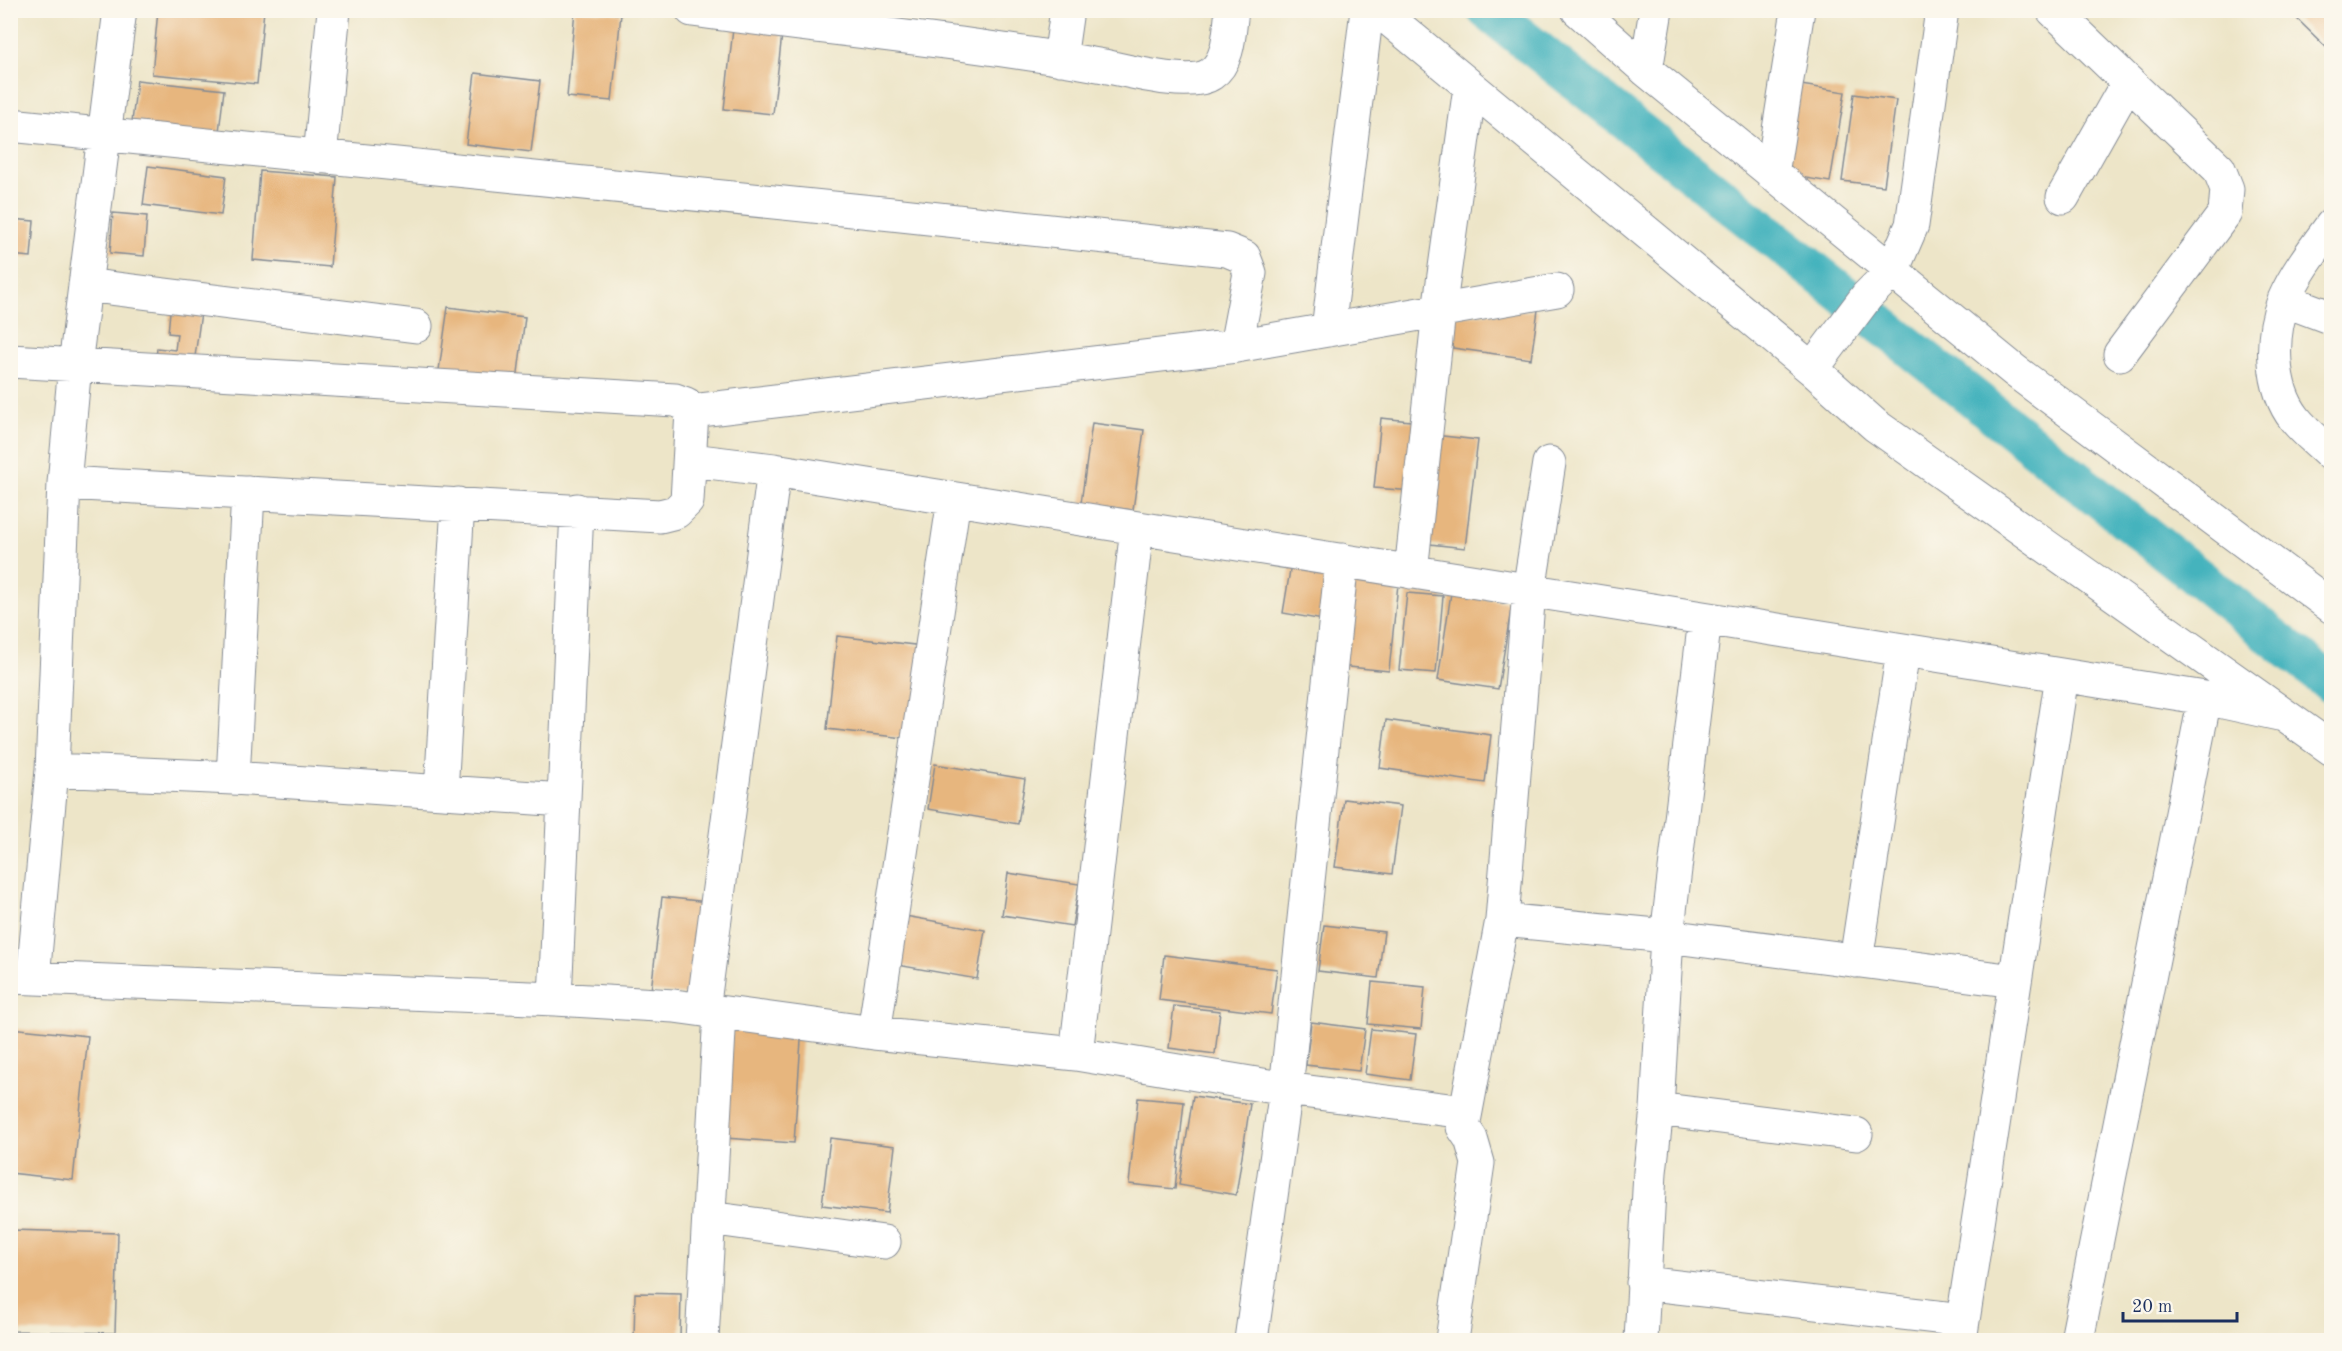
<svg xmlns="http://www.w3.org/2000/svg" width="2342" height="1351" font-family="'Old Standard TT',serif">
<rect width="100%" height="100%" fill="#fbf7ec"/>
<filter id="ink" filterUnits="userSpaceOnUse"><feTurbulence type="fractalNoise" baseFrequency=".0167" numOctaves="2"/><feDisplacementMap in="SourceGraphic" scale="12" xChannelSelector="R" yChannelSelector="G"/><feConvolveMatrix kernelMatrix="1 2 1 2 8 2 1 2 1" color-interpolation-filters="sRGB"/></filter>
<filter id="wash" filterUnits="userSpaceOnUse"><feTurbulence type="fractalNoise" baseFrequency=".008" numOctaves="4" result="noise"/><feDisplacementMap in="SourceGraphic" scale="24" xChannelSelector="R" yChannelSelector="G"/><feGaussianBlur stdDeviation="1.35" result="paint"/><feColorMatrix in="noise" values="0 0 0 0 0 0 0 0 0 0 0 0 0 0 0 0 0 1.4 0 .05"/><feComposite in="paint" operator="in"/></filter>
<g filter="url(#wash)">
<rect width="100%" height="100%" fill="#ede5c8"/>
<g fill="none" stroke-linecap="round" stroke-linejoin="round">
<path stroke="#44b3bd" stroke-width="40" d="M 1487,10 L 2332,684"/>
</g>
<g id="blocks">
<path fill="#e7b67e" d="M 158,10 L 264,10 L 257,84 L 152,74 Z
M 575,10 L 621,14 L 612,101 L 567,97 Z
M 2288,10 L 2332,10 L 2332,53 Z
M 734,20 L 783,25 L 773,114 L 724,109 Z
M 475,73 L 540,81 L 531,152 L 466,144 Z
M 137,80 L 224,90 L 218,140 L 131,130 Z
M 1795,84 L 1845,92 L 1830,182 L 1781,174 Z
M 1854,94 L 1896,100 L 1884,186 L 1842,181 Z
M 148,166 L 226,176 L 221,215 L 143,205 Z
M 260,171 L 337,177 L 330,267 L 253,260 Z
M 113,213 L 147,216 L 144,256 L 110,253 Z
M 10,219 L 34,221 L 31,257 L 10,255 Z
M 171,301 L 202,305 L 194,364 L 156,359 L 157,348 L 175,350 L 177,334 L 168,333 Z
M 448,307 L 525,317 L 517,381 L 439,370 Z
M 1538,310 L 1531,359 L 1446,347 L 1448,317 Z
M 1381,418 L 1420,422 L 1414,491 L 1374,488 Z
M 1092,423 L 1144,430 L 1133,510 L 1081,503 Z
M 1434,435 L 1478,440 L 1465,548 L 1421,543 Z
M 1292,558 L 1332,565 L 1323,620 L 1283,613 Z
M 1349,579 L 1398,584 L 1389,671 L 1339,666 Z
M 1407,593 L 1443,596 L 1436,673 L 1399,670 Z
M 1451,593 L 1512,603 L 1498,689 L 1438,680 Z
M 837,636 L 923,646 L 912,739 L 827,729 Z
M 1386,720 L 1491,735 L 1485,783 L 1380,768 Z
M 935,764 L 1025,779 L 1018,824 L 928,809 Z
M 1344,799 L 1401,806 L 1392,874 L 1335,867 Z
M 1008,873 L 1079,884 L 1072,926 L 1002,915 Z
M 662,897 L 708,902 L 698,996 L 651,991 Z
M 905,916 L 985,930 L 977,979 L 897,965 Z
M 1324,925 L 1384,932 L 1378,978 L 1318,971 Z
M 1164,955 L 1277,969 L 1271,1014 L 1159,1000 Z
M 1372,982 L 1425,987 L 1421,1029 L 1368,1024 Z
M 1174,1006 L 1220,1011 L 1215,1054 L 1169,1048 Z
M 732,1022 L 802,1026 L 794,1143 L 725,1138 Z
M 1311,1022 L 1365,1029 L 1359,1071 L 1306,1065 Z
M 10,1028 L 88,1036 L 73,1180 L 10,1173 Z
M 1371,1029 L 1416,1034 L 1410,1080 L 1365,1074 Z
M 1193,1096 L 1250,1104 L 1236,1195 L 1179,1185 Z
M 1138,1098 L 1184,1102 L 1175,1189 L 1129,1184 Z
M 830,1138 L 895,1146 L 887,1213 L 822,1205 Z
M 10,1230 L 118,1233 L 115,1333 L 10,1331 Z
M 635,1293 L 681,1294 L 680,1340 L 634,1340 Z"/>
</g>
</g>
<g filter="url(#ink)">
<use href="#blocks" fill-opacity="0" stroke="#848a93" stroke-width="1.5"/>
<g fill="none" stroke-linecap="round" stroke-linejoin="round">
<g stroke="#848a93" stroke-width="35">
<path id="minor" d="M 692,10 C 829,29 968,42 1104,66 C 1128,71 1191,88 1211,74 C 1230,61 1229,30 1232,10
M 1378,10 L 1812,369 L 1875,425 L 2332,749
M 1578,10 L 1646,70 L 2015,371 L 2332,607
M 2053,10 L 2219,169 L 2227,189 L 2225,213 L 2120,354
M 1060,59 L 1067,10
M 1646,70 L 1656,10
M 10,125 L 892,214 L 1227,250 L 1244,257 L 1250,273 L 1236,346
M 320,157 L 334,10
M 1772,174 L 1798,10
M 2063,197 L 2128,82
M 2332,225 C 2315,248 2295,274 2284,300 C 2270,336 2270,387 2295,419 C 2305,432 2320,443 2332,455
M 85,285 L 416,326
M 2284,300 L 2332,318
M 1328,330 L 1367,10
M 10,361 L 675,400 L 686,404 L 692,411 L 687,501 L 676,512 L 660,516 L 64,483
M 1812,369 L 1867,296 L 1892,271 L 1912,225 L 1942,10
M 692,411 L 1236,346 L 1557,290
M 691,460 L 774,470 L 2205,698 L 2279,714
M 1411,572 L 1439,311 L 1470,87
M 52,770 L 233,778 L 564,800
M 233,778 L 248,493
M 441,792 L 458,504
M 1502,920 L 1667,936 L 2015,981
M 1856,961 L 1903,651
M 10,977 L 555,999 L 674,1006 L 874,1033 L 1076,1054 L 1286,1089 L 1465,1112
M 33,978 L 52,770 L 64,483 L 75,365 L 120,10
M 555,999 L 577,510
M 703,1010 L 774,470
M 874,1033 L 954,499
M 1076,1054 L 1137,528
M 1657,1109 L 1856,1134
M 709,1218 L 884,1242
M 1643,1283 L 1963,1320
M 702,1340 L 720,1013
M 1251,1340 L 1286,1089 L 1342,560
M 1452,1340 L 1478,1163 L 1471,1139 L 1463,1127 L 1502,920 L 1529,591 L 1549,463
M 1641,1340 L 1650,1172 L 1657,1109 L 1667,936 L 1705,619
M 1960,1340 L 2062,676
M 2077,1340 L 2205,698"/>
</g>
<use href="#minor" stroke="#fff" stroke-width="33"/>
</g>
</g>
<rect width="2342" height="1351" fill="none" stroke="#fbf7ec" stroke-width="36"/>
<path d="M2123 1312v9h114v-9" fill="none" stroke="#1b2f5e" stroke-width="3"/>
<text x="2132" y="1312" font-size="18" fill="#1b2f5e" stroke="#fbf7ec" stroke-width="4.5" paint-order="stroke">20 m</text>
</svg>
